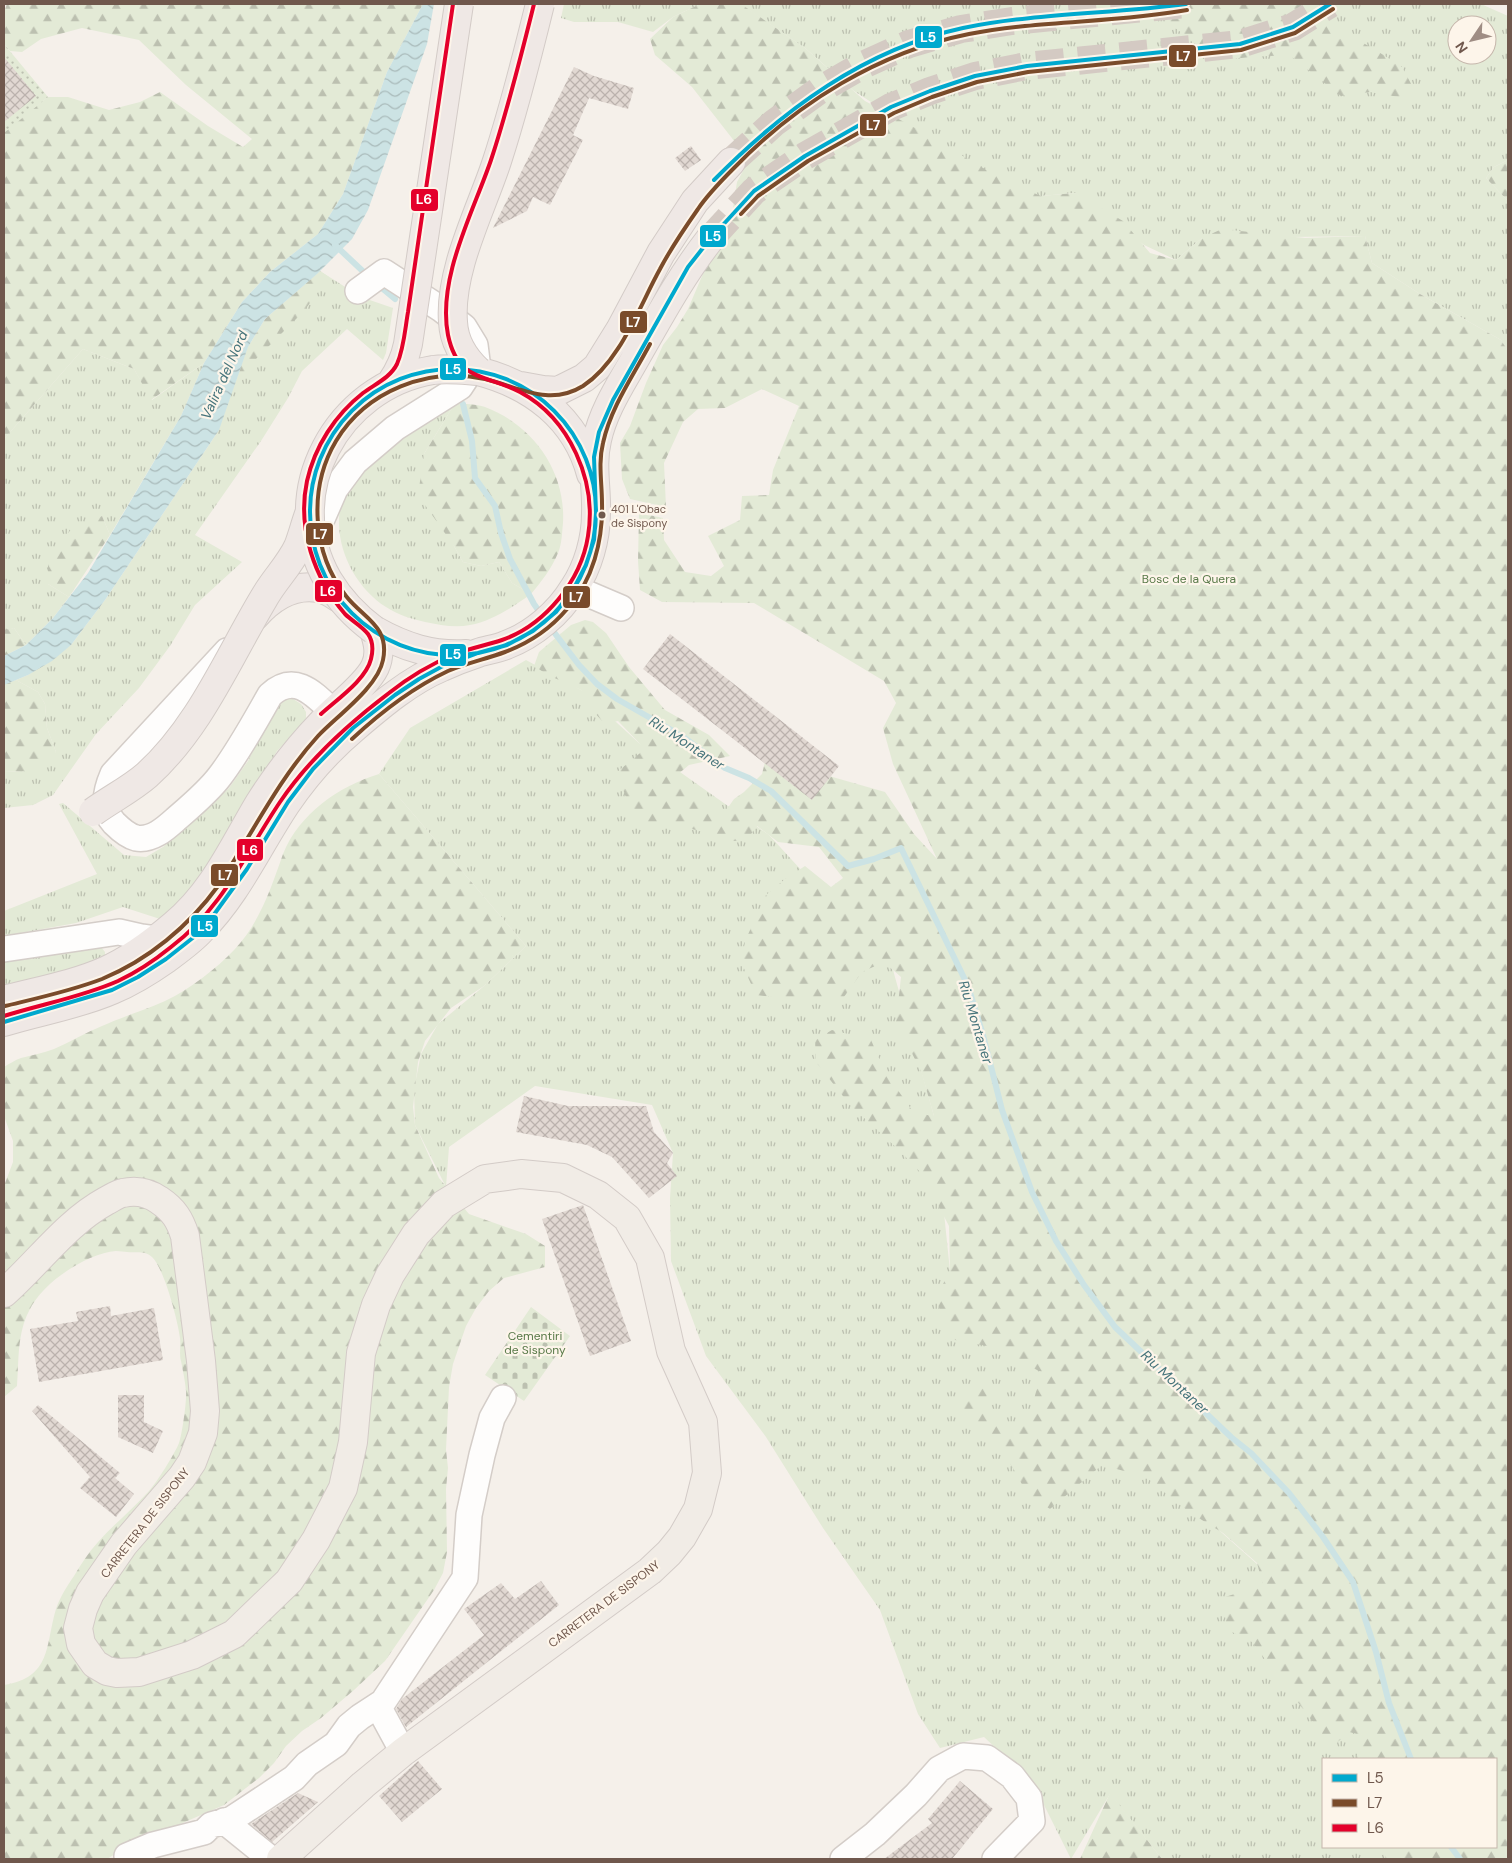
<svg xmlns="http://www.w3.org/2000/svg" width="1512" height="1863" font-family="'DM Sans',sans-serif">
<defs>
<pattern id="grass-tufts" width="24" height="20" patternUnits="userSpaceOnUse" patternTransform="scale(1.25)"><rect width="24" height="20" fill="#e3ead6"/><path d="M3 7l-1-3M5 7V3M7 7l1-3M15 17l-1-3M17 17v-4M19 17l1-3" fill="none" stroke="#bcc0b0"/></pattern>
<pattern id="forest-firs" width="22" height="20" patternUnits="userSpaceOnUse" patternTransform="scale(1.25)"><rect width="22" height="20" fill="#e3ead6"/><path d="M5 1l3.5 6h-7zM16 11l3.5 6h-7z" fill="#bcc0b0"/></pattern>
<pattern id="cemetery-stones" width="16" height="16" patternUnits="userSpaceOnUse" patternTransform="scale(1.25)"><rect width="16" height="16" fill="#e3ead6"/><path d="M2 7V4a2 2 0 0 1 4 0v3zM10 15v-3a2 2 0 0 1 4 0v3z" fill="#bcc0b0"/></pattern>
<pattern id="garden-dots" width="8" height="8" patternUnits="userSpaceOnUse" patternTransform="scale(1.25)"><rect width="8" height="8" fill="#e3ead6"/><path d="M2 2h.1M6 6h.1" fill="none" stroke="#bcc0b0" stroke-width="1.8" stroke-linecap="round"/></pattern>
<pattern id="water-waves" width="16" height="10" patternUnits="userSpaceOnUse" patternTransform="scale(1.25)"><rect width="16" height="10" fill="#cce3e4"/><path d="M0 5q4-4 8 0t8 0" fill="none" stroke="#abb"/></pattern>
<pattern id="building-cross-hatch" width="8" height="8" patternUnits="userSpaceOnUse" patternTransform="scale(1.25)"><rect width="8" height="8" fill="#e1d8d2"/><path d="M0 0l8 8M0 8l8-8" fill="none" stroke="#bbb2ad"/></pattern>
</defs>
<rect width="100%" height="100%" fill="#f5f0ea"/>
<path fill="url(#grass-tufts)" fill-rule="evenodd" d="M 564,4 L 700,4 L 673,17 L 653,32 L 618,22 L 574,22 L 561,18 Z
M 740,4 L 1481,4 L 1508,16 L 1508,160 L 1494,167 L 1486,178 L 1508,201 L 1508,352 L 1501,340 L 1420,294 L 1372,263 L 1365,236 L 1202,238 L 1176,260 L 1144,245 L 1075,193 L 1041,196 L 993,181 L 854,91 L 805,48 ZM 1457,25 L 1487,25 L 1487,55 L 1457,55 Z
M 320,271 L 361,297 L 393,308 L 386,353 L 383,360 L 347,329 L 302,371 L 288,398 L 261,441 L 195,535 L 242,562 L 195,605 L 170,646 L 139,688 L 96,734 L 53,795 L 33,805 L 4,808 L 4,771 L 22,772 L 56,752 L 47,728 L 45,704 L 38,692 L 16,680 L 28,675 L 71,645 L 105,600 L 217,433 L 248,347 Z
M 83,349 L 134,369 L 152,400 L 204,363 L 181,416 L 110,535 L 102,516 L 48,584 L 69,597 L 53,618 L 26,645 L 14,628 L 4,631 L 4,439 Z
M 455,403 L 424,454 L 454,546 L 463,562 L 481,566 L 499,562 L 512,583 L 531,594 C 513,607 492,621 470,625 C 455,628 440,625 425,622 C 412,619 398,615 386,607 C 359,590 340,557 339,525 C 338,503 347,482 352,462 Z
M 526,660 L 581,690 L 639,743 L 769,835 L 893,970 L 934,1116 L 950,1271 L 1041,1372 L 1257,1564 L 1362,1735 L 1371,1759 L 1323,1759 L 1323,1847 L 1404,1847 L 1409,1859 L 1162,1859 L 1110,1794 L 1071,1859 L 1033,1783 L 984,1737 L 940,1748 L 918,1714 L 880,1610 L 823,1528 L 766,1437 L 706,1356 L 671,1261 L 670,1198 L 673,1153 L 652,1105 L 535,1086 L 449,1147 L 446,1187 L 415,1125 L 414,1089 L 421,1054 L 438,1024 L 484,986 L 526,946 L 379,774 L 410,728 Z
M 290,697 L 301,704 L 306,712 L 306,718 L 302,725 L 277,751 L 217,855 L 186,900 L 160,919 L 123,907 L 76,923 L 4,936 L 4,911 L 97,874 L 59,804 L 63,803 L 124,855 L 146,857 L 163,847 L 229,788 L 248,761 L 271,714 L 279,702 Z
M 101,947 L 105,952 L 105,956 L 83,967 L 4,989 L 4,958 L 33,958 Z"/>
<path fill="url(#forest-firs)" d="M 7,4 L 423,4 L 387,72 L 343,194 L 318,234 L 270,272 L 242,302 L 204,363 L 151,400 L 134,369 L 83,349 L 4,439 L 4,131 L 48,97 L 68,97 L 109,110 L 140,102 L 160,92 L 208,126 L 243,147 L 252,139 L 186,85 L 139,40 L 82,28 L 41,39 L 22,52 L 10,51 L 4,44 L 4,12 Z
M 700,4 L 741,4 L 805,48 L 865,101 L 919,130 L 1005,181 L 1041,196 L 1075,193 L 1123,221 L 1150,253 L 1176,260 L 1202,238 L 1222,229 L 1305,238 L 1365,236 L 1372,263 L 1420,294 L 1501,340 L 1508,351 L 1508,1859 L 1387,1859 L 1380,1847 L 1496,1847 L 1496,1759 L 1356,1759 L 1362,1735 L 1349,1732 L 1332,1747 L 1252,1642 L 1226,1629 L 1225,1597 L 1263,1585 L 1257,1563 L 1223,1533 L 1189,1512 L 1146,1477 L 1102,1465 L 1050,1509 L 1028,1495 L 997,1440 L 955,1407 L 964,1390 L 992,1378 L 984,1406 L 998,1425 L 1028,1423 L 1041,1372 L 992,1347 L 955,1340 L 935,1299 L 950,1271 L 949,1226 L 922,1174 L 899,1150 L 850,1105 L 816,1062 L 815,1040 L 832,1030 L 871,1040 L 885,1072 L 914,1113 L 934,1116 L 921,1071 L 896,1022 L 901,977 L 884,962 L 862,972 L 841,1001 L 807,1001 L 756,995 L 742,964 L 745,941 L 766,895 L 785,879 L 805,866 L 831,887 L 843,878 L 819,847 L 778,842 L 757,826 L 746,841 L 733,841 L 682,826 L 636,826 L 617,772 L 645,749 L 618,721 L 605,724 L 591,709 L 581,690 L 548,675 L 534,666 L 539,652 L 571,625 L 585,620 L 593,622 L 606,633 L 629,667 L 665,710 L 709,735 L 730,756 L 689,765 L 677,775 L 694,799 L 722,816 L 734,799 L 744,792 L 762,774 L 766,758 L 885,792 L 914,834 L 937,859 L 893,764 L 883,728 L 896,703 L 884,681 L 754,603 L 662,602 L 640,590 L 638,561 L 639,513 L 663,518 L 664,540 L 685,572 L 711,576 L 724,566 L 708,536 L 740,520 L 742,496 L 769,495 L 773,470 L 799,406 L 762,389 L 725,408 L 698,409 L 683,422 L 664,463 L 666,507 L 630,499 L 622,479 L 620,443 L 630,426 L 646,383 L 663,345 L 677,327 L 688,309 L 705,269 L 730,228 L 737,182 L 749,160 L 692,87 L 655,55 L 650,39 L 673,17 Z
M 1146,4 L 1315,4 L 1338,29 L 1374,49 L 1402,67 L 1416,93 L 1410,99 L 1370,92 L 1341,96 L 1289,55 L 1250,57 L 1216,61 Z
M 1508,160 L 1508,201 L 1486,178 L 1494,167 Z
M 320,271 L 329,277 L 304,311 L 255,360 L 248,377 L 238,375 L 248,347 L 265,319 Z
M 455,403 C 465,404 476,404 485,407 C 533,425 566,471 563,523 C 562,532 562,544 558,553 C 552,568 541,582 531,594 L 512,583 L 499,562 L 481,566 L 463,562 L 454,546 L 418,495 L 424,454 Z
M 102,516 L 110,535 L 69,597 L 48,584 L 48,560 L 72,528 Z
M 14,628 L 26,645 L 4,656 L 4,630 Z
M 16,680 L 38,692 L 45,704 L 47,728 L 56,752 L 50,760 L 22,772 L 4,771 L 4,684 Z
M 379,774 L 526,946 L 484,986 L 451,1008 L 425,1041 L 418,1062 L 413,1107 L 415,1125 L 439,1178 L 469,1214 L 526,1234 L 545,1246 L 545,1267 L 504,1278 L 489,1291 L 476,1308 L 466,1326 L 453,1364 L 449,1387 L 446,1450 L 448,1468 L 446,1489 L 447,1552 L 443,1573 L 434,1590 L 385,1661 L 354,1690 L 321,1718 L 302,1731 L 286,1746 L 274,1763 L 259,1778 L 224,1805 L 125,1848 L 107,1859 L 4,1859 L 4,1685 C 52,1677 45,1646 56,1609 C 60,1597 67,1586 74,1576 C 81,1564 89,1552 98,1542 C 114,1524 133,1509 149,1491 C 157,1482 174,1455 179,1443 C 182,1435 187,1400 186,1391 C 185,1381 183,1371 181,1361 C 179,1354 181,1346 180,1338 C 178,1321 164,1268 152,1257 C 145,1250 136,1253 127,1252 C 124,1252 120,1251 116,1251 C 85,1254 42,1283 29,1311 C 17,1334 19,1361 17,1386 L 4,1397 L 4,1186 L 13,1162 L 13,1141 L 4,1116 L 4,1067 C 9,1064 15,1060 21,1058 C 32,1055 43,1053 54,1049 C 70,1042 85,1033 102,1026 C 122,1017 145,1010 165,1001 C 190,989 216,969 235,949 C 260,922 271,888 283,854 C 299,814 339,786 379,774 Z
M 1110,1793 L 1162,1859 L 1080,1859 Z"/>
<path fill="url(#cemetery-stones)" d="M 531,1307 L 570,1336 L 524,1401 L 485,1375 Z"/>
<path fill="url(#garden-dots)" d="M 4,44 L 48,97 L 4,133 Z"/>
<path fill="url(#water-waves)" d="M 423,4 L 434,4 L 427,44 L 368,210 L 352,239 L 317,274 L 265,319 L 248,347 L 219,430 L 105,600 L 71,645 L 52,661 L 28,675 L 4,685 L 4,656 L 26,645 L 53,618 L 88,573 L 181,416 L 204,363 L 242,302 L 270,272 L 318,234 L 343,194 L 387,72 Z"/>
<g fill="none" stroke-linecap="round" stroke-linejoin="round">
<path stroke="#cce3e4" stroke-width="6" d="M 335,245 L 369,277
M 377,284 L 395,299
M 463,404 L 472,441 L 475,478 L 495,506 L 501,533 L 510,559 L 534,604 L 543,617
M 550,627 L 579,665 L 597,684 L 617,699 L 682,736 L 725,768 L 749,778 L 771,791 L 848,866 L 874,859 L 901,848 L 968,986 L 983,1035 L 1002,1110 L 1032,1192 L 1056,1241 L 1084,1285 L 1115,1327 L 1231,1437 L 1251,1453 L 1289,1493 L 1323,1537 L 1353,1582 L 1376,1652 L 1389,1703 L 1411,1759
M 1451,1847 L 1460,1859"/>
</g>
<path fill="url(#building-cross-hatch)" d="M 4,57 L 36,96 L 4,122 Z
M 574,67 L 594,76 L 634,88 L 628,109 L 589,98 L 573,135 L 583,140 L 550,205 L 533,197 L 527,211 L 493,228 Z
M 691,146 L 701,160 L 685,171 L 675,158 Z
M 670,634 L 839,766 L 812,800 L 643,669 Z
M 524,1096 L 568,1106 L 646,1106 L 654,1132 L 673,1153 L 667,1163 L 677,1176 L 649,1198 L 612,1157 L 587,1145 L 516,1132 Z
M 583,1205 L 631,1341 L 590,1356 L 542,1219 Z
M 110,1306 L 111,1316 L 154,1308 L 163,1360 L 39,1382 L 30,1329 L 78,1321 L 76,1312 Z
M 118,1395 L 144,1395 L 144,1422 L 163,1431 L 153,1453 L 118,1437 Z
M 38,1405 L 120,1473 L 115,1478 L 134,1494 L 116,1517 L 80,1488 L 90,1477 L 32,1411 Z
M 541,1581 L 559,1605 L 406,1727 L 396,1709 L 402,1699 L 484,1635 L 464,1609 L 501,1583 L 515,1599 Z
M 418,1761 L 442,1789 L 402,1822 L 379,1796 Z
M 960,1781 L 993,1809 L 952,1859 L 884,1859 L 932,1823 L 928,1819 Z
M 298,1793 L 318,1802 L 272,1842 L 251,1824 Z"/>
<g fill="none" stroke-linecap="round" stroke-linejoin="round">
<path stroke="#d4cac3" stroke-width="28" stroke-dasharray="28 14" stroke-linecap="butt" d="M 731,162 L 774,123 L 821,89 L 861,66 L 909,44 L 961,29 L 1012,21 L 1186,4
M 710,239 L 754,191 L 805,156 L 891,107 L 930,91 L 975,76 L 1027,66 L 1240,44 L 1293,27 L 1330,4"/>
<g stroke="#d4cdc8" stroke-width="28">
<path id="minor" d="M 307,545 L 318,528 L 335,489 L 355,462 L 395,428 L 460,387 L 477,361 L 475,345 L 464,327 L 441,309 L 384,272 L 358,291
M 574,588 L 621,608
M 227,651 L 113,774 C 106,790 101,809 114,823 C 120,829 128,836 136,838 C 152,841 166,828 176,819 C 191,806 208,792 220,776 C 239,751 254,723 270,695 C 295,672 314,694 333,712
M 4,949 L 119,932 L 141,937 L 156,939 L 171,934
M 378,1706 L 403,1752
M 224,1821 L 271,1859
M 128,1859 L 127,1856 L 153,1845 L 204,1832 L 211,1825 L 232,1819 L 294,1778 L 307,1764 L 336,1744 L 349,1726 L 360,1717 L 383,1702 L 465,1578 L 469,1515 L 482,1455 L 492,1418 L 503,1398
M 843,1859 L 875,1834 L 916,1795 L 939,1769 L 963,1756 L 987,1758 L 1012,1776 L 1029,1798 L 1032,1821 L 995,1859"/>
</g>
<g stroke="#d3cbc7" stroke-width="30">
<path id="major" d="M 4,1293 C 38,1263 66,1223 106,1201 C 112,1198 117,1194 123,1193 C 136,1190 149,1193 159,1200 C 174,1210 180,1220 185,1236 L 201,1361 L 205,1411 L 203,1433 L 192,1462 L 182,1477 L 124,1544 L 90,1593 L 83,1609 L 78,1628 L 81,1644 L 95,1664 L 107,1671 L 117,1673 L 139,1672 L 192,1655 L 234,1634 L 289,1581 L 316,1540 L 343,1488 L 353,1442 L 361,1353 L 376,1305 L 390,1275 L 416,1234 L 444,1204 L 485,1179 L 521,1174 L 563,1178 L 598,1195 L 627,1218 L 650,1258 L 671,1351 L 703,1422 L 707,1473 L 698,1509 L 682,1537 L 669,1553 L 650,1571 L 403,1752 L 363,1785 L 281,1859"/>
</g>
<g stroke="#d3cbc7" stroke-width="30">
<path id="highway" d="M 478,371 C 532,385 576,418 591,474
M 521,386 L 543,390 L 558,391 L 584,378 L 597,367 L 620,330 L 661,253 L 695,201 L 731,162
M 255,616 C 271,598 293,584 318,588 C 325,589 333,594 339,598
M 374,630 C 404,647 432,656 466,654
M 4,1000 C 38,991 73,985 105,971 C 130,960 154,942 174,925 C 214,892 234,845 260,802 C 278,774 298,748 321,724 C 335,708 366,686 375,667 C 381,654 378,643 374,630
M 4,1022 C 39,1011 78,1005 112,990 C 131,982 149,971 166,959 C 178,950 191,941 201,930 C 237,894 258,846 286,804 C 305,776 328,750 354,728 C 381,705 409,681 442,667 C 453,662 466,657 478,653 C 487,650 497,649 506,645 C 533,635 559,613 574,588 C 588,567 596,539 596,513 C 597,489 591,465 597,440 C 603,411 621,384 635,359 C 659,317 681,276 710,239"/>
</g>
<use href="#minor" stroke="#fefdfc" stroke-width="25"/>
<use href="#major" stroke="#f1ece6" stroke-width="28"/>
<use href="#highway" stroke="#efe8e5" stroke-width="28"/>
<g stroke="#d3cbc7" stroke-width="30" stroke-linecap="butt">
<path id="highway-bridge" d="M 478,371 C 464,358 454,342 453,322 C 449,270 481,210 497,161 C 514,109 527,57 540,4
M 391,383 C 400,370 405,359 408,344 L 459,4
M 374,630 C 355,616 340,600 328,580 C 278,493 337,386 433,370 C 448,368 463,370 478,371
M 93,812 C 111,799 131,789 147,775 C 200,727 228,658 264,598 C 274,580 289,566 298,547 C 302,537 305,525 309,514"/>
</g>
<use href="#highway-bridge" stroke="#efe8e5" stroke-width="28"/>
<g stroke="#fdf5ea" stroke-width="8">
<path id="bus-1" d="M 714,180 C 783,110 865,49 963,28 C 1036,13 1112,14 1186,4
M310 512a143 143 0 1 1 286 0a143 143 0 1 1-286 0Z
M 4,1022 L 112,990 L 138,977 L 166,959 L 199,933 L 210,920 L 247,869 L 288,802 L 313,769 L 353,728 L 395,695 L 419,679 L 441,667 L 478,653 L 507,645 L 533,631 L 556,612 L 574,588 L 586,565 L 594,540 L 596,513 L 594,457 L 599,432 L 613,400 L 688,267 L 710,239 L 754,191 L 805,156 L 891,107 L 930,91 L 975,76 L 1027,66 L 1240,44 L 1293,27 L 1330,4"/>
</g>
<g stroke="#fdf5ea" stroke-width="8">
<path id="bus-2" d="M 741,214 L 758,196 L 808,161 L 894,113 L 932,97 L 977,82 L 1028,72 L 1241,50 L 1295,33 L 1333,9
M 352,739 C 381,712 412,688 448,671 C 467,663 486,659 505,652 C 529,643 551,628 567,609 C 593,581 603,540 602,503 C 602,483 598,463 603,443 C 611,407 633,376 650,344
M 5,1006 C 38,998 71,991 102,979 C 148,960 189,926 218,886 C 251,836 277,781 318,736 C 337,716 378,687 383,660 C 390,626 363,618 346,596 C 312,553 308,488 336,441 C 366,391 429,366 485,379 C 519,387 549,407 583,386 C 620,362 639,307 660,269 C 671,248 684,229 698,209 C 708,194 721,181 734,168 C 797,103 879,52 969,34 C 1041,20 1115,23 1187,10"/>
</g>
<g stroke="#fdf5ea" stroke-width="8">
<path id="bus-3" d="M 321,714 C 336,700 366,680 371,659 C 373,651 373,641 368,634 C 362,626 352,621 345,614 C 314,578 297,528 307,481 C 315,446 335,415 363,393 C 375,384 390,378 397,364 C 404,348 405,329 408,312 L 453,4
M 4,1016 C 42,1004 82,997 118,981 C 137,972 155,960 171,947 C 223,908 245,854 280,802 C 309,759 348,724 389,693 C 409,677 431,664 455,654 C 471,648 487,645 502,640 C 545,625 581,581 588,536 C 597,481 570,419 520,392 C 487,374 458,383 448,335 C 437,278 473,213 491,160 C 508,109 521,56 534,4"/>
</g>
<use href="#bus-1" stroke="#00a9ce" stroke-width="4"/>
<use href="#bus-2" stroke="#7a4b2a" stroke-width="4"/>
<use href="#bus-3" stroke="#e4002b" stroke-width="4"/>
</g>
<circle fill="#70584d" stroke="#fdf5ea" stroke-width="2" cx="602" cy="515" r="4.5"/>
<g text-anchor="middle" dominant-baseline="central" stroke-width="4.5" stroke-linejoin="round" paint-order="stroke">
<g font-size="11" fill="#70584d" stroke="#fdf5ea" text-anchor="start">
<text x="611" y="509">401 L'Obac<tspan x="611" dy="14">de Sispony</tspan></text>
</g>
<g font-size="12" fill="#597a49" stroke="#fdf5ea">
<text x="1189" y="579">Bosc de la Quera</text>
<text x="535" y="1336">Cementiri<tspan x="535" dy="14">de Sispony</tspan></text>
</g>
<g font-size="12" fill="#70584d" stroke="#fdf5ea">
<text transform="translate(145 1523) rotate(-52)">CARRETERA DE SISPONY</text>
<text transform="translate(604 1604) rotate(-37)">CARRETERA DE SISPONY</text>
</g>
<g font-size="14" font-style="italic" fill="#46747b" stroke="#fdf5ea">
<text transform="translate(224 375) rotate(-66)">Valira del Nord</text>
<text transform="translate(687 743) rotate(33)">Riu Montaner</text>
<text transform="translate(976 1022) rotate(73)">Riu Montaner</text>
<text transform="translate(1175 1382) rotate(43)">Riu Montaner</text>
</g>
</g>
<g stroke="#fdf5ea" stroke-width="2">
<rect x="914" y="25" width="29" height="24" rx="5" fill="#00a9ce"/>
<rect x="1168" y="44" width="29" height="24" rx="5" fill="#7a4b2a"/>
<rect x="859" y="113" width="28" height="24" rx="5" fill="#7a4b2a"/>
<rect x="410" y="188" width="29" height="24" rx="5" fill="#e4002b"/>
<rect x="699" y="224" width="28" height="24" rx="5" fill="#00a9ce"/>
<rect x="619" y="310" width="29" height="24" rx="5" fill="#7a4b2a"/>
<rect x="439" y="357" width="28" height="24" rx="5" fill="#00a9ce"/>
<rect x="305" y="522" width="29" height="24" rx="5" fill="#7a4b2a"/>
<rect x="314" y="579" width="29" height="24" rx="5" fill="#e4002b"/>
<rect x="562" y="585" width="29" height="24" rx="5" fill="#7a4b2a"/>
<rect x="439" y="643" width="28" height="24" rx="5" fill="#00a9ce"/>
<rect x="236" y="838" width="28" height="24" rx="5" fill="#e4002b"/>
<rect x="210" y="863" width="29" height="24" rx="5" fill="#7a4b2a"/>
<rect x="190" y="914" width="29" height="24" rx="5" fill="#00a9ce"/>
</g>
<g font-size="14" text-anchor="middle" font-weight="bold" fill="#fff">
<text x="928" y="42">L5</text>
<text x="1183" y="61">L7</text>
<text x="873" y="130">L7</text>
<text x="424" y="204">L6</text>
<text x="713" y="241">L5</text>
<text x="633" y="327">L7</text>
<text x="453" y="374">L5</text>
<text x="320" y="539">L7</text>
<text x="328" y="596">L6</text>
<text x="576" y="602">L7</text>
<text x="453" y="659">L5</text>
<text x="250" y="855">L6</text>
<text x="225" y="880">L7</text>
<text x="205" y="931">L5</text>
</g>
<rect width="1512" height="1863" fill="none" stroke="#70584d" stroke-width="10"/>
<rect x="1322" y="1758" width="175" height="90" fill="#fdf5ea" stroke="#c5b6ab"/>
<rect x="1332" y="1774" width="25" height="8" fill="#00a9ce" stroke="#c5b6ab"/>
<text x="1367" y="1783" font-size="15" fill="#70584d">L5</text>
<rect x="1332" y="1799" width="25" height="8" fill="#7a4b2a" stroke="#c5b6ab"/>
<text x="1367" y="1808" font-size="15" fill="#70584d">L7</text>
<rect x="1332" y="1824" width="25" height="8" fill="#e4002b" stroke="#c5b6ab"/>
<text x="1367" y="1833" font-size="15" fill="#70584d">L6</text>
<g transform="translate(1472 40) rotate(235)"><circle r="24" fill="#fdf5ea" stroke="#c5b6ab"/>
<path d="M0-4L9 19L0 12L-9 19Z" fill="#9f8d84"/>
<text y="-8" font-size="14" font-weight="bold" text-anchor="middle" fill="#70584d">N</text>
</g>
</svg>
